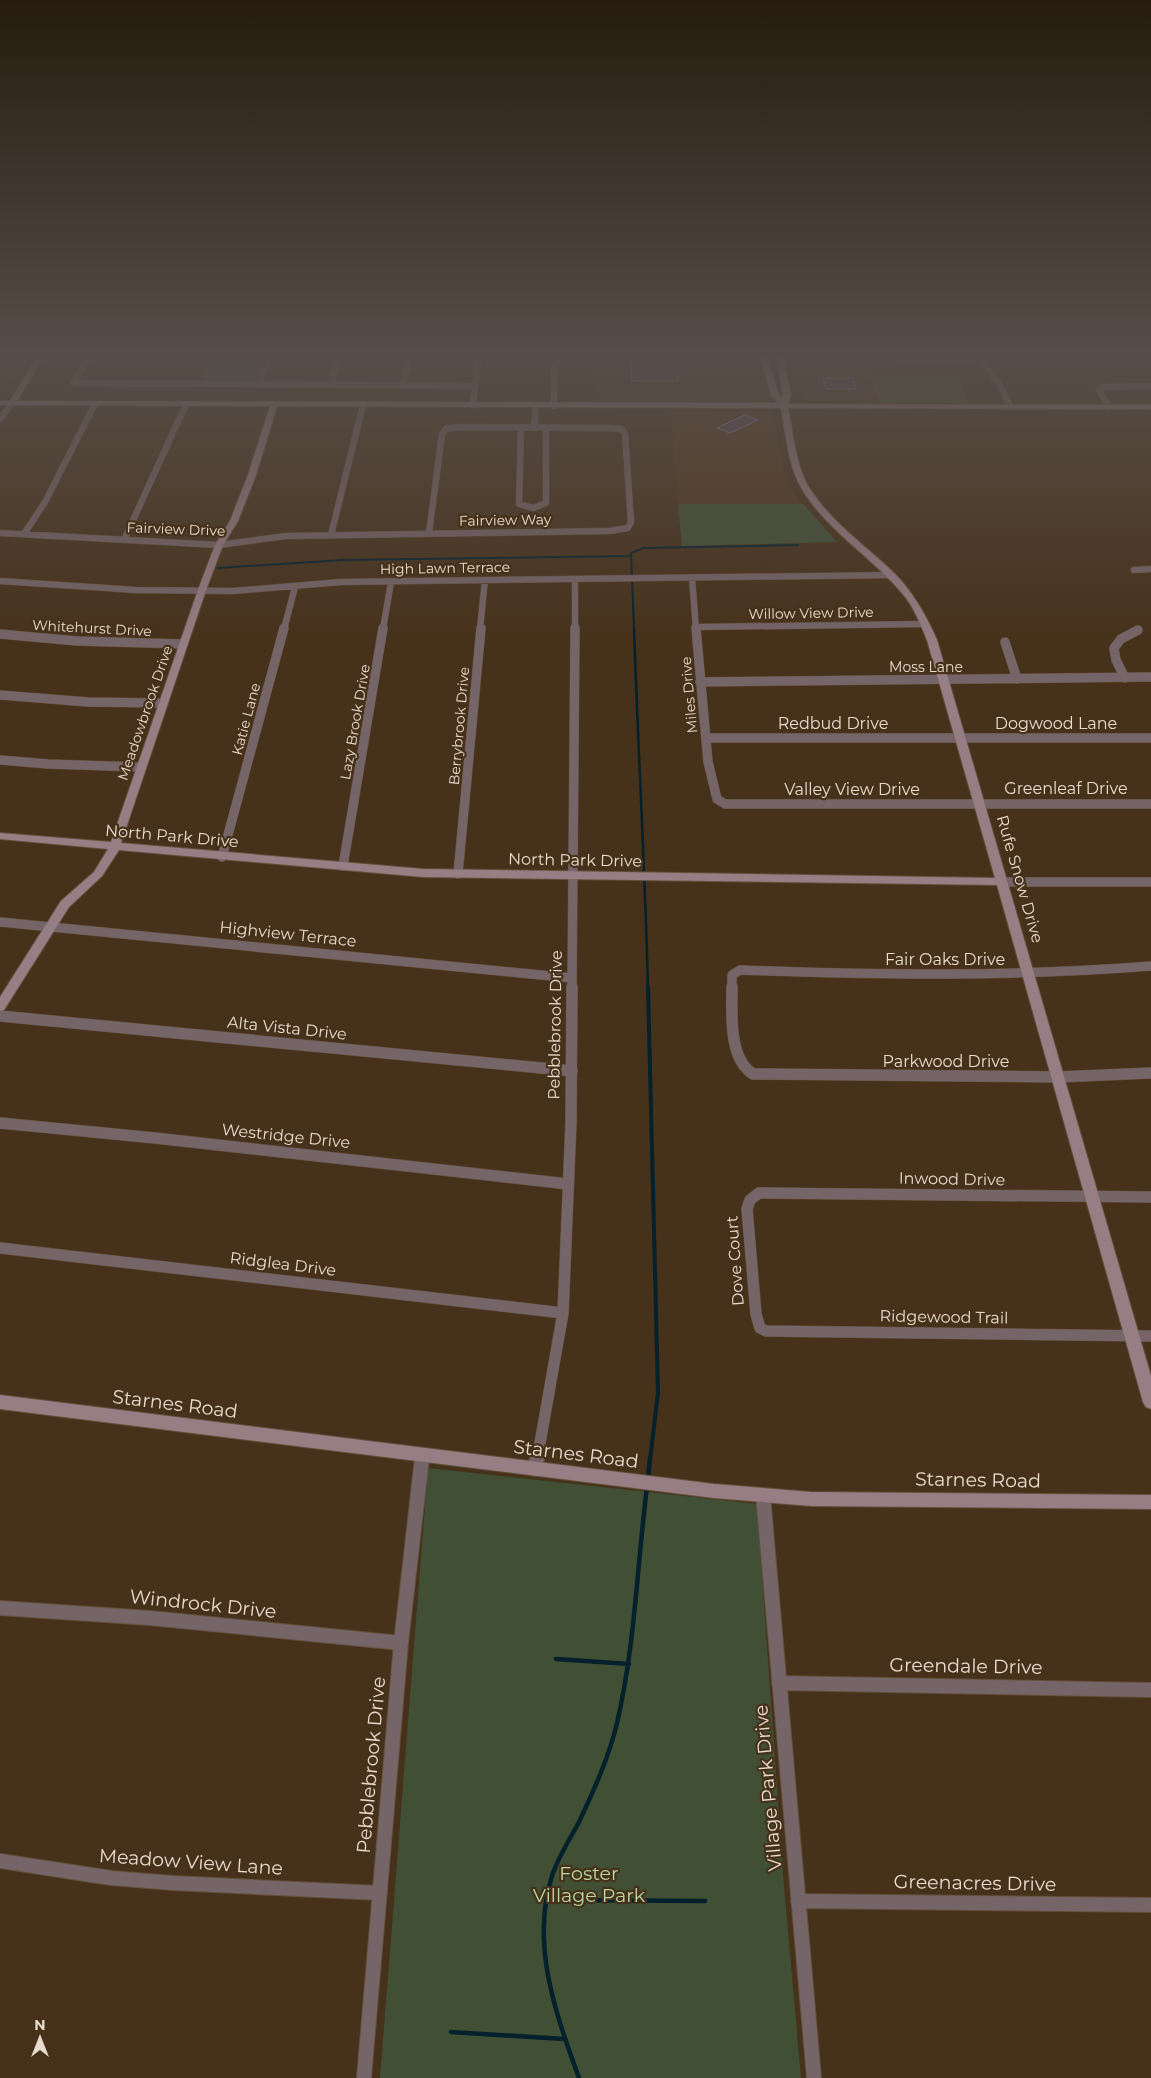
<svg xmlns="http://www.w3.org/2000/svg" width="1151" height="2078" font-family="Montserrat,sans-serif">
<rect width="100%" height="100%" fill="#46311a"/>
<path fill="#52371b" d="M 0,355 L 32,355 L 4,399 L 0,399 Z
M 596,355 L 759,355 L 768,380 L 773,401 L 761,403 L 596,403 Z
M 791,355 L 848,355 L 863,366 L 867,366 L 880,402 L 812,401 L 803,398 L 800,393 Z
M 671,411 L 769,411 L 773,416 L 783,469 L 789,484 L 803,504 L 678,504 Z"/>
<path fill="#415035" d="M 207,355 L 265,355 L 255,382 L 202,383 L 207,366 Z
M 870,376 L 958,376 L 969,403 L 880,402 Z
M 678,504 L 803,504 L 837,542 L 682,546 Z
M 428,1468 L 757,1504 L 784,1887 L 801,2078 L 380,2078 Z"/>
<g fill="none" stroke-linecap="round" stroke-linejoin="round">
<path stroke="#04212c" stroke-width="2" d="M 218,568 L 344,560 L 631,556
M 634,629 L 631,553 L 644,548 L 798,545"/>
<path stroke="#04212c" stroke-width="2.5" d="M 634,628 C 638,748 645,868 648,988"/>
<path stroke="#04212c" stroke-width="4" d="M 648,987 L 658,1393 L 650,1460"/>
<path stroke="#04212c" stroke-width="4.5" d="M 648,1478 L 650,1458
M 556,1659 L 629,1664
M 547,1900 L 705,1901
M 451,2032 L 564,2039
M 579,2078 C 556,2014 530,1944 552,1876 C 558,1857 570,1839 579,1822 C 594,1790 609,1757 617,1723 C 635,1646 637,1566 647,1487"/>
</g>
<path fill="#544865" stroke="#988caa" d="M 631,355 L 675,355 L 675,358 L 678,358 L 680,376 L 677,376 L 678,381 L 632,381 Z
M 823,378 L 853,378 L 856,389 L 826,389 Z
M 745,415 L 758,420 L 730,433 L 717,428 Z"/>
<g fill="none" stroke-linecap="round" stroke-linejoin="round">
<g stroke="#63503a" stroke-width="7">
<path id="street-far3" d="M 89,355 L 74,383 L 475,386
M 891,355 C 925,367 975,358 1011,355
M 978,355 L 999,383 L 1010,406
M 259,385 L 269,355
M 331,385 L 338,355
M 403,385 L 409,355
M 473,405 L 479,355
M 554,406 L 554,371 L 558,355
M 1109,407 L 1099,390 L 1100,387 L 1151,386
M 0,419 L 12,403
M 521,428 L 519,504 L 533,508 L 546,503 L 546,428
M 534,428 L 536,405
M 0,533 L 219,545 L 286,536 L 609,531 L 628,528 L 631,522 L 625,433 L 621,429 L 611,428 L 458,427 L 446,429 L 442,434 L 429,533
M 24,534 L 45,502 L 95,404
M 331,535 L 363,405
M 124,540 L 186,404
M 1134,570 L 1151,569
M 692,578 L 696,629
M 0,581 L 136,590 L 233,591 L 341,582 L 891,575
M 695,627 L 926,624
M 284,629 L 295,587
M 383,629 L 391,582
M 480,629 L 485,580
M 575,629 L 575,579"/>
</g>
<g stroke="#63503a" stroke-width="10">
<path id="street-far2" d="M 696,628 L 708,762 L 717,799 L 725,804 L 1151,804
M 0,634 L 77,641 L 183,644
M 1005,642 L 1017,679
M 1125,678 L 1116,660 L 1114,648 L 1121,639 L 1138,630
M 700,682 L 1151,677
M 0,695 L 88,702 L 163,703
M 706,738 L 1151,738
M 0,760 L 48,764 L 141,767
M 222,857 L 284,628
M 343,866 L 383,628
M 458,874 L 481,628
M 1002,882 L 1151,882
M 0,922 L 572,978
M 572,988 L 575,628
M 732,988 L 732,975 L 740,970 C 877,975 1014,977 1151,966"/>
</g>
<g stroke="#63503a" stroke-width="12">
<path id="street-far1" d="M 732,987 C 732,1013 728,1058 753,1074 L 1058,1077 L 1151,1073
M 0,1016 L 572,1071
M 0,1123 L 155,1138 L 568,1184
M 1151,1197 L 759,1193 L 750,1200 L 747,1209 L 756,1314 L 760,1328 L 766,1331 L 1151,1336
M 0,1248 L 563,1313
M 422,1460 L 422,1456
M 537,1460 L 563,1313 L 571,1123 L 572,987"/>
</g>
<g stroke="#63503a" stroke-width="16">
<path id="street" d="M 535,1469 L 537,1458
M 763,1495 L 814,2078
M 0,1608 L 150,1618 L 401,1643
M 779,1683 L 1151,1690
M 0,1861 L 111,1878 L 173,1883 L 380,1893
M 798,1901 L 1151,1905
M 364,2078 L 401,1643 L 422,1458"/>
</g>
<g stroke="#63503a" stroke-width="2">
<path id="secondary" d="M 38,355 L 45,355 L 17,401 L 778,403 L 771,395 L 759,355 L 766,355 L 779,395 L 782,399 L 783,395 L 776,355 L 783,355 L 791,395 L 788,404 L 1151,405 L 1151,409 L 788,408 C 793,432 796,468 810,489 C 832,523 865,545 894,573 C 913,592 926,615 937,640 L 1151,1376 L 1151,1409 L 1146,1407 L 1143,1402 L 997,885 L 423,877 L 119,850 L 102,876 L 69,907 L 4,1010 L 0,1011 L 0,997 L 61,901 L 94,872 L 108,849 L 0,839 L 0,833 L 111,842 L 198,590 L 215,545 L 230,521 L 248,475 L 270,406 L 0,405 L 0,401 L 10,401 ZM 277,406 L 781,408 C 786,434 788,466 802,489 C 827,531 871,556 902,593 C 914,607 920,623 927,640 L 995,878 L 423,869 L 121,843 L 206,590 L 223,545 L 238,521 L 256,475 Z
M 0,1395 L 714,1484 L 811,1492 L 1151,1495 L 1151,1509 L 811,1506 L 714,1498 L 0,1409 Z"/>
</g>
<use href="#street-far3" stroke="#756468" stroke-width="6"/>
<use href="#street-far2" stroke="#756468" stroke-width="9"/>
<use href="#street-far1" stroke="#756468" stroke-width="11"/>
<use href="#street" stroke="#756468" stroke-width="14"/>
<use href="#secondary" fill="#977d84" fill-rule="evenodd"/>
</g>
<linearGradient id="sky" x2="0" y2="1"><stop stop-color="#261b0e"/><stop offset="0.55" stop-color="#574e49"/><stop offset="1" stop-color="#574e49" stop-opacity="0"/></linearGradient>
<rect width="1151" height="646" fill="url(#sky)"/>
<g text-anchor="middle" dominant-baseline="central" stroke-width="4.5" stroke-linejoin="round" paint-order="stroke">
<g font-size="14" fill="#e8dbcd" stroke="#46311a">
<text transform="translate(505 520) rotate(-1)">Fairview Way</text>
<text transform="translate(176 529) rotate(2)">Fairview Drive</text>
<text transform="translate(445 568) rotate(-1)">High Lawn Terrace</text>
<text transform="translate(811 613) rotate(-1)">Willow View Drive</text>
<text transform="translate(92 628) rotate(3)">Whitehurst Drive</text>
<text x="926" y="667">Moss Lane</text>
<text transform="translate(689 695) rotate(-95)">Miles Drive</text>
<text transform="translate(145 713) rotate(-71)">Meadowbrook Drive</text>
<text transform="translate(246 719) rotate(-75)">Katie Lane</text>
<text transform="translate(355 722) rotate(-80)">Lazy Brook Drive</text>
<text transform="translate(459 726) rotate(-85)">Berrybrook Drive</text>
</g>
<g font-size="16" fill="#e8dbcd" stroke="#46311a">
<text x="833" y="723">Redbud Drive</text>
<text x="1056" y="723">Dogwood Lane</text>
<text x="1066" y="788">Greenleaf Drive</text>
<text x="852" y="789">Valley View Drive</text>
<text transform="translate(172 836) rotate(5)">North Park Drive</text>
<text transform="translate(575 860) rotate(1)">North Park Drive</text>
<text transform="translate(1020 879) rotate(74)">Rufe Snow Drive</text>
<text transform="translate(288 934) rotate(6)">Highview Terrace</text>
<text x="945" y="959">Fair Oaks Drive</text>
<text transform="translate(555 1025) rotate(-89)">Pebblebrook Drive</text>
<text transform="translate(287 1028) rotate(6)">Alta Vista Drive</text>
<text x="946" y="1061">Parkwood Drive</text>
<text transform="translate(286 1136) rotate(6)">Westridge Drive</text>
<text transform="translate(952 1179) rotate(1)">Inwood Drive</text>
<text transform="translate(735 1261) rotate(-94)">Dove Court</text>
<text transform="translate(283 1264) rotate(7)">Ridglea Drive</text>
<text transform="translate(944 1317) rotate(1)">Ridgewood Trail</text>
</g>
<g font-size="19" fill="#e8dbcd" stroke="#46311a">
<text transform="translate(175 1404) rotate(7)">Starnes Road</text>
<text transform="translate(576 1454) rotate(7)">Starnes Road</text>
<text transform="translate(978 1480) rotate(1)">Starnes Road</text>
<text transform="translate(203 1604) rotate(6)">Windrock Drive</text>
<text transform="translate(966 1666) rotate(1)">Greendale Drive</text>
<text transform="translate(371 1765) rotate(-85)">Pebblebrook Drive</text>
<text transform="translate(768 1788) rotate(-95)">Village Park Drive</text>
<text transform="translate(191 1862) rotate(4)">Meadow View Lane</text>
<text transform="translate(975 1883) rotate(1)">Greenacres Drive</text>
</g>
<g font-size="19" fill="#b9d7a0" stroke="#46311a">
<text x="589" y="1873">Foster<tspan x="589" dy="22">Village Park</tspan></text>
</g>
</g>
<g transform="translate(40 2038)" stroke="#46311a" stroke-width="4" paint-order="stroke">
<path d="M0-4L9 19L0 12L-9 19Z" fill="#e8dbcd"/>
<text y="-8" font-size="14" font-weight="bold" text-anchor="middle" fill="#e8dbcd">N</text>
</g>
</svg>
